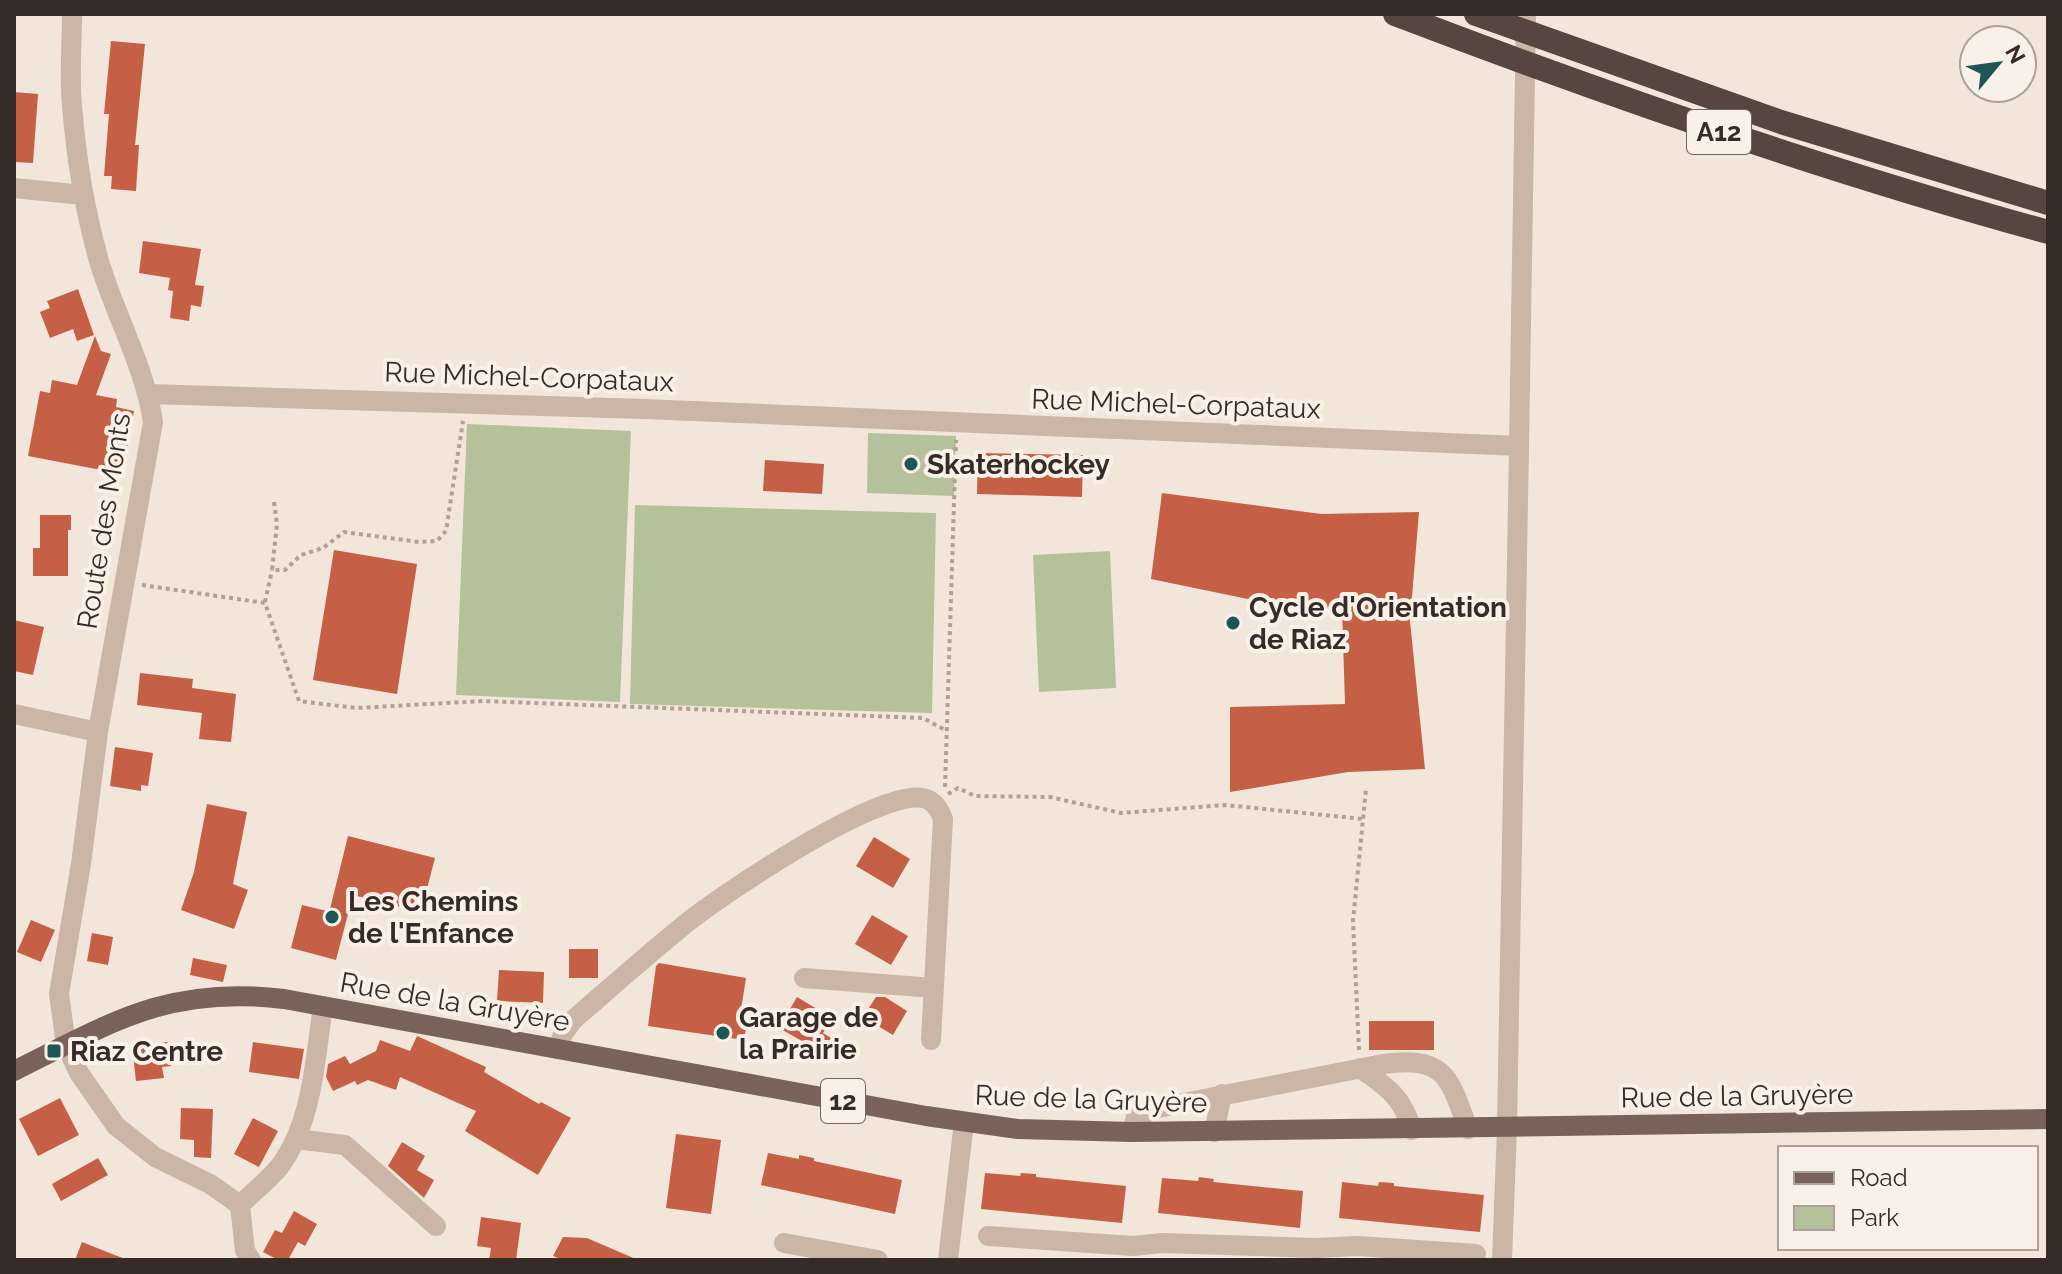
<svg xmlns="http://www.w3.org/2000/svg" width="2062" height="1274" font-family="Raleway,sans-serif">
<rect width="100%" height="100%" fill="#f2e6db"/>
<path fill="#b5c19b" d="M 467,424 L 631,431 L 620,702 L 456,695 Z
M 868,433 L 956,436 L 954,496 L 867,493 Z
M 635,505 L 936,513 L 932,713 L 630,704 Z
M 1110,551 L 1116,688 L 1039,692 L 1033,555 Z"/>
<path fill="#c55f45" d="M 111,41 L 145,44 L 135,145 L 139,145 L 136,191 L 111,189 L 112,176 L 104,176 L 109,114 L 104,114 Z
M 14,92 L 38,94 L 33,163 L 14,162 Z
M 143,241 L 201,249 L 195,285 L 204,286 L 201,307 L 191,305 L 189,321 L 170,318 L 173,291 L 168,290 L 170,278 L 139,273 Z
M 78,289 L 94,335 L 77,341 L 73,329 L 50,338 L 40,312 L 50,308 L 47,301 Z
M 95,336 L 101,351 L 111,354 L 96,395 L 117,399 L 116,407 L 134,411 L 122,474 L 28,456 L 40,391 L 50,393 L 52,380 L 77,385 Z
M 978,453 L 1083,455 L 1082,497 L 977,494 Z
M 765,460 L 824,464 L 822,494 L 763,491 Z
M 1162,493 L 1321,514 L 1419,512 L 1410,621 L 1425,769 L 1348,772 L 1230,792 L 1230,707 L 1345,704 L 1342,608 L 1306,611 L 1151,579 Z
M 40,515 L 71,515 L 71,530 L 68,530 L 68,576 L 33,576 L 33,548 L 40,548 Z
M 334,550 L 417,564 L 397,694 L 313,680 Z
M 14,620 L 44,627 L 33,675 L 14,671 Z
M 140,673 L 193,679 L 192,688 L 236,694 L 231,742 L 199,739 L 202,713 L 137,705 Z
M 115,747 L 153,753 L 148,786 L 141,785 L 141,791 L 110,786 Z
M 207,804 L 247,812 L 233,884 L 248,890 L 234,929 L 181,910 L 194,872 Z
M 348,836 L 435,858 L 421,912 L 353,895 L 336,960 L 291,948 L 302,905 L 327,911 L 330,909 Z
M 874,837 L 910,859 L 893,888 L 856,866 Z
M 872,915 L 908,936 L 891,965 L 855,944 Z
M 31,920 L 55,930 L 41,962 L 17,952 Z
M 92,933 L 113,937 L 108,965 L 87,961 Z
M 569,949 L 598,949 L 598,978 L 569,978 Z
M 193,958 L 227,965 L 223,982 L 190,975 Z
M 659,963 L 746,978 L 740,1016 L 748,1018 L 744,1040 L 648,1026 L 656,966 Z
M 499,970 L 544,972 L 543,1003 L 497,1001 Z
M 797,997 L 832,1018 L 823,1033 L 831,1038 L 816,1063 L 796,1052 L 802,1041 L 779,1028 Z
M 876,997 L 885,997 L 907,1011 L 893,1035 L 863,1017 Z
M 1369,1021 L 1434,1021 L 1434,1050 L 1369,1050 Z
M 417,1036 L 486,1067 L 484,1072 L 539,1104 L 541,1102 L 571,1118 L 538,1175 L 465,1131 L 476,1111 L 400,1077 L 396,1090 L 368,1080 L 357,1085 L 355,1081 L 333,1091 L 326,1077 L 328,1064 L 345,1056 L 350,1064 L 376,1051 L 380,1040 L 410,1051 Z
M 168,1042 L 171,1066 L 162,1067 L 164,1078 L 136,1081 L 132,1046 Z
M 253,1042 L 304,1049 L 299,1079 L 249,1072 Z
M 60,1098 L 79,1135 L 38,1156 L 19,1119 Z
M 181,1108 L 213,1109 L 211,1158 L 194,1157 L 194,1140 L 180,1139 Z
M 253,1118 L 278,1131 L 259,1167 L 234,1154 Z
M 676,1134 L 721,1140 L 711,1214 L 666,1208 Z
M 402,1142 L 425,1156 L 417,1170 L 434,1180 L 424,1198 L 388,1166 Z
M 768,1153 L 799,1159 L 799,1155 L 814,1158 L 814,1161 L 902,1180 L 895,1214 L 761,1185 Z
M 98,1158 L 108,1175 L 61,1201 L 52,1184 Z
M 985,1173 L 1020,1176 L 1021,1173 L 1036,1174 L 1036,1177 L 1126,1186 L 1122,1223 L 981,1209 Z
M 1199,1177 L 1214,1179 L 1213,1182 L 1303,1191 L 1300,1228 L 1158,1213 L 1162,1178 L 1198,1181 Z
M 1342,1182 L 1378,1186 L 1379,1182 L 1394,1183 L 1394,1186 L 1484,1195 L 1480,1232 L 1339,1218 Z
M 294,1211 L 317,1224 L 305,1246 L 298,1242 L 288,1260 L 278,1260 L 263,1252 L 275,1230 L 282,1233 Z
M 481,1217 L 521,1223 L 516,1260 L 489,1260 L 491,1248 L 477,1246 Z
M 563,1237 L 587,1238 L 638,1260 L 563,1260 L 553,1256 Z
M 82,1242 L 125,1259 L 125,1260 L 75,1260 Z"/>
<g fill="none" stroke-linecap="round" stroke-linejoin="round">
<path stroke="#b59f91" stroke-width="4" stroke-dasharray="4 4" stroke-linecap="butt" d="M 274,502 L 277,524 L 272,570 L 285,570 L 301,555 L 323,548 L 344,532 L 419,542 L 437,541 L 446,531 L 463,421
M 142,585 L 265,603 L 299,701 L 356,708 L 483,701 L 923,718 L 947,731
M 265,602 L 272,570
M 945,787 L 956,440
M 948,794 L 958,788 L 975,796 L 1050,797 L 1121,813 L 1225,805 L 1363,819
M 1359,1050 L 1353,921 L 1366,789"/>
<path stroke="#cab5a7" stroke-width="20" d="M 72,14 C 72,44 69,75 72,105 C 76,157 85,211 99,261 C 115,315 145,367 153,422 L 98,732 L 81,864 L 59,994 L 66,1045 L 79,1073 L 116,1126 L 155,1157 L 210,1184 L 240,1205 L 245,1251 L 251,1260
M 14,188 L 83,195
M 149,394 L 644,409 L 1519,446 L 1507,1128 L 1502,1260
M 1519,446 L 1526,14
M 14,714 L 98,732
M 804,978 L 934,988
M 558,1049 L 563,1034 L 573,1020 C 610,988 646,956 684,925 C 721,895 878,789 923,798 C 934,800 939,809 943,819 L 931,1040
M 1360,1068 C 1388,1088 1402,1096 1412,1130
M 1132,1132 L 1136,1117 L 1158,1108 L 1383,1064 C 1445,1056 1449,1076 1468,1129
M 1214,1132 L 1222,1094
M 296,1139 L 345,1145 L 436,1226
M 240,1205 C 253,1192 269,1180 280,1166 C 313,1121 315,1059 323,1006
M 988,1236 L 1133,1246 L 1162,1243 L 1314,1248 L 1358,1246 L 1476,1254
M 784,1243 L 878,1260
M 948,1260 L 964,1122"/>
<path stroke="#786259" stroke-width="20" d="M 14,1071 C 112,1022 170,985 284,999 L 926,1116 L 1018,1129 L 1132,1132 L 2048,1119"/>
<path stroke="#57453f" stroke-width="24" d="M 1395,14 C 1610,96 1826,171 2048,232
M 1476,14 L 1781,122 L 2048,203"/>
</g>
<g fill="#1d5657" stroke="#f9f0e7" stroke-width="3">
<circle cx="911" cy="464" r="8"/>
<circle cx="1233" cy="623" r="8"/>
<circle cx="332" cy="917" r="8"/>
<circle cx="723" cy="1033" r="8"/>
<rect x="46" y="1043" width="16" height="16" rx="4"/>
</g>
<g text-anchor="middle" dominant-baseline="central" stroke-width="8" stroke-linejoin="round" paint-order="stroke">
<g fill="#f9f0e7" stroke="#706661" stroke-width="2">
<rect x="1687" y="110" width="64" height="44" rx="6"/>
<rect x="821" y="1079" width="44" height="44" rx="6"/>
</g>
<g font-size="26" font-weight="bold" fill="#362b27">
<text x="1719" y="132">A12</text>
<text x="843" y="1101">12</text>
</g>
<g font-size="28" fill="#362b27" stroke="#f9f0e7">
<text transform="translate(529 377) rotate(2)">Rue Michel-Corpataux</text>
<text transform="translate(1176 404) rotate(2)">Rue Michel-Corpataux</text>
<text transform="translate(104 521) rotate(-81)">Route des Monts</text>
<text transform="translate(455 1002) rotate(10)">Rue de la Gruyère</text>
<text transform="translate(1737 1096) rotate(-1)">Rue de la Gruyère</text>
<text transform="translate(1091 1099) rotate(2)">Rue de la Gruyère</text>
</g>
<g font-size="28" font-weight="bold" fill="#362b27" stroke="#f9f0e7" text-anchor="start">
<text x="927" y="464">Skaterhockey</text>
<text x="1249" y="607">Cycle d'Orientation<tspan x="1249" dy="32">de Riaz</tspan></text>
<text x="348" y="901">Les Chemins<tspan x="348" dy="32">de l'Enfance</tspan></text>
<text x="739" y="1017">Garage de<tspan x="739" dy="32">la Prairie</tspan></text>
<text x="70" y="1051">Riaz Centre</text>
</g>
</g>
<rect width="2062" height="1274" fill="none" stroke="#362b27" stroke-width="32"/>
<rect x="1778" y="1146" width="260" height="104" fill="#f9f0e7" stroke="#aba19a" stroke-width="2"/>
<rect x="1794" y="1172" width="40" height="12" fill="#786259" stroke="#aba19a" stroke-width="2"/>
<text x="1850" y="1186" font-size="24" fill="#362b27">Road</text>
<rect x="1794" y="1206" width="40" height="24" fill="#b5c19b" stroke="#aba19a" stroke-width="2"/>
<text x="1850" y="1226" font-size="24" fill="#362b27">Park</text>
<g transform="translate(1998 64) rotate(61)"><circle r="38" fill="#f9f0e7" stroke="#aba19a" stroke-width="2"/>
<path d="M0-6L14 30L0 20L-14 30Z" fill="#1d5657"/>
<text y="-12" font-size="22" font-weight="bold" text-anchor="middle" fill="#362b27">N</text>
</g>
</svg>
